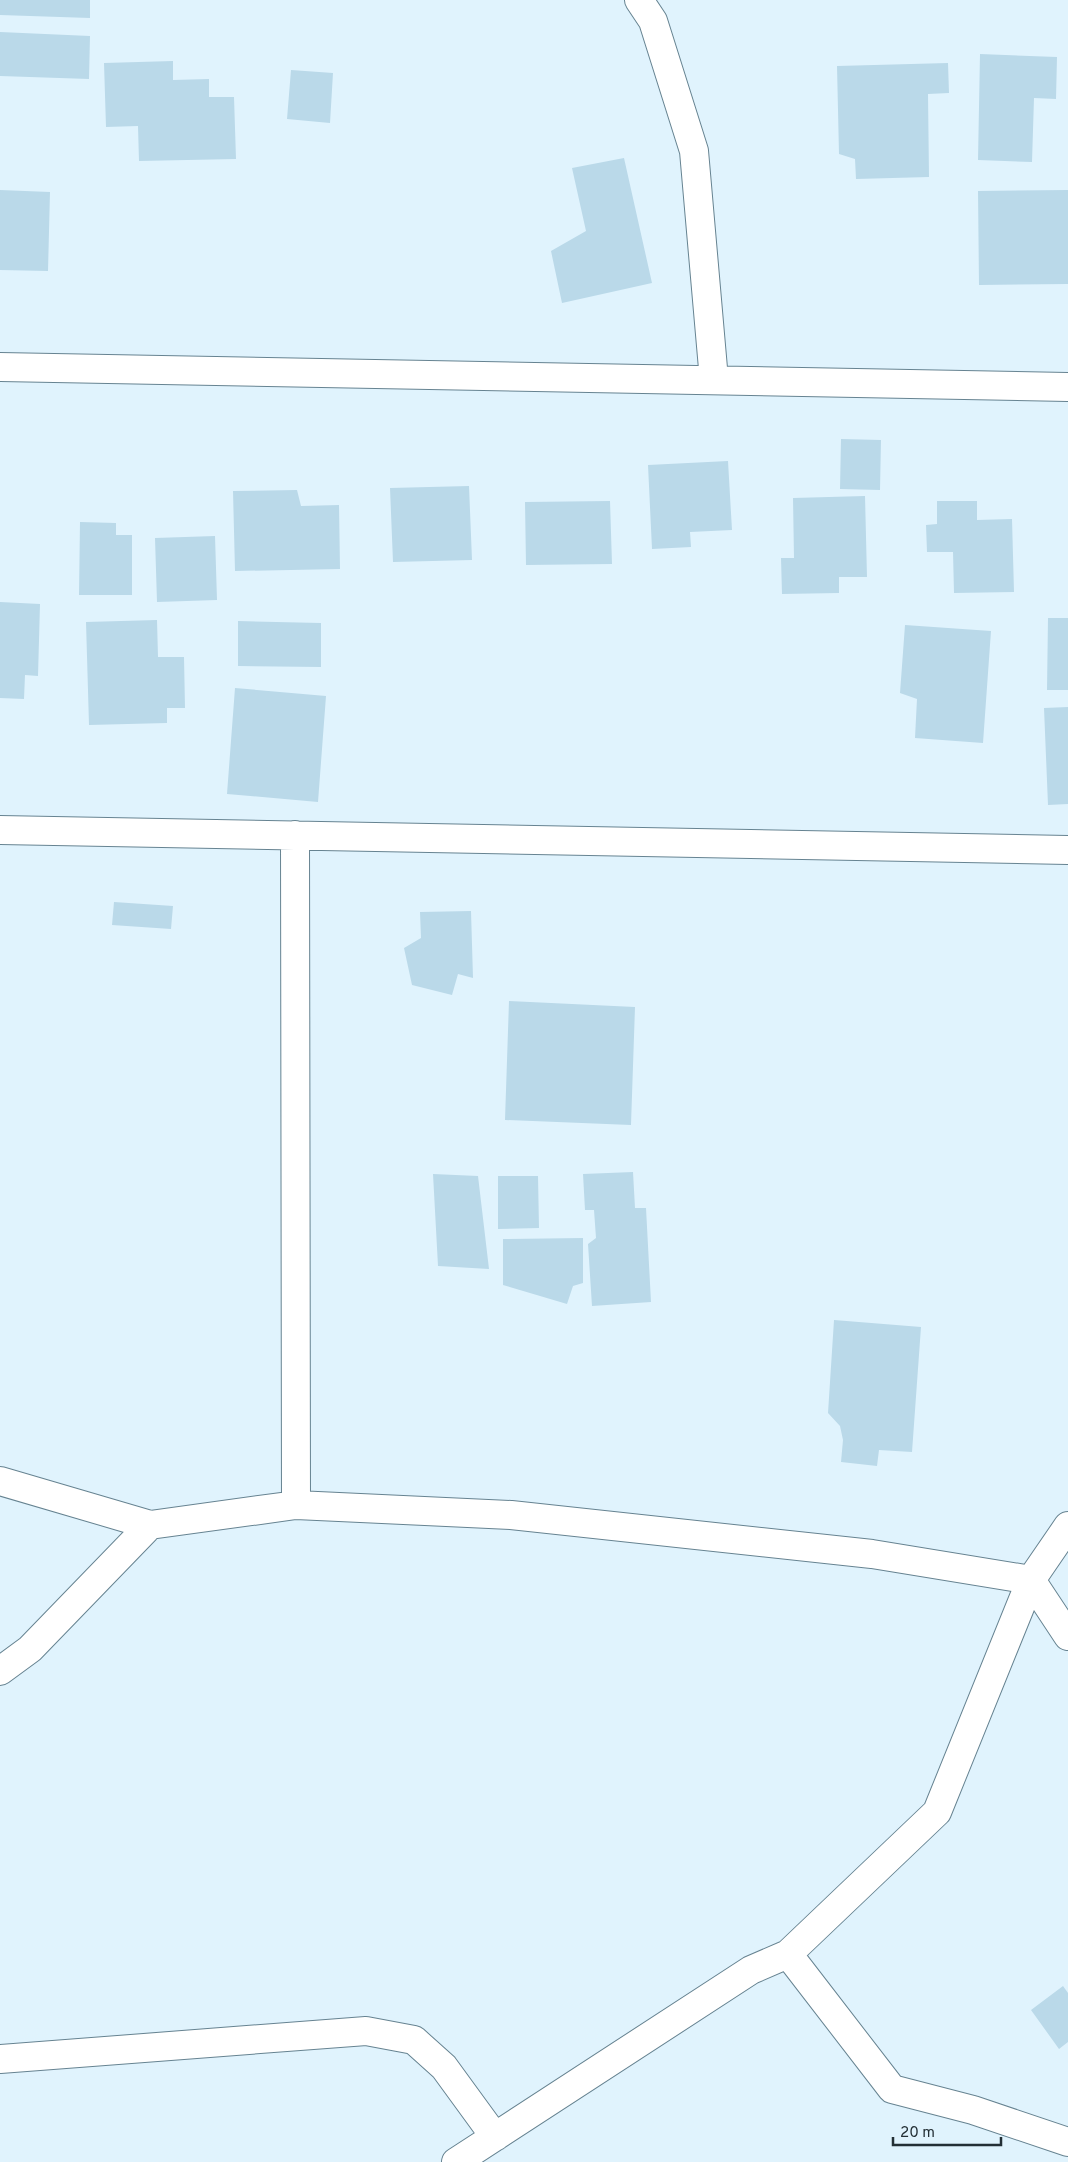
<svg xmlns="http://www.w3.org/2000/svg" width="1068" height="2162" font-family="Overpass,sans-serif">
<rect width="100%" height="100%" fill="#e0f3fd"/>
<path fill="#bad9e9" d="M 0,0 L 90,0 L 90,18 L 0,15 Z
M 0,32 L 90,36 L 89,79 L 0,76 Z
M 980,54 L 1057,57 L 1056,99 L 1034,98 L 1032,162 L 978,160 Z
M 173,61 L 173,80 L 209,79 L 209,97 L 234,97 L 236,159 L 139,161 L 138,126 L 106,127 L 104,63 Z
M 948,63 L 949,93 L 928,94 L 929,177 L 856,179 L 855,159 L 839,154 L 837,66 Z
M 291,70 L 333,73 L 330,123 L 287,119 Z
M 624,158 L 652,283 L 562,303 L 551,251 L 586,231 L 572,168 Z
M 0,190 L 50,192 L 48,271 L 0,270 Z
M 1068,190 L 1068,284 L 979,285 L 978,191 Z
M 841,439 L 881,440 L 880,490 L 840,489 Z
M 728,461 L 732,530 L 690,532 L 691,547 L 652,549 L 648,465 Z
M 469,486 L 472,560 L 393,562 L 390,488 Z
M 297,490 L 301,506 L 339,505 L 340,569 L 235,571 L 233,491 Z
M 865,496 L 867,577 L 839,577 L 839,593 L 782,594 L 781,558 L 794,558 L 793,498 Z
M 610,501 L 612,564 L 526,565 L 525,502 Z
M 937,501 L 977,501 L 977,520 L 1012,519 L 1014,592 L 954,593 L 953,552 L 927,552 L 926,525 L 937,524 Z
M 80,522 L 116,523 L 116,535 L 132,535 L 132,595 L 79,595 Z
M 215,536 L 217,600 L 157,602 L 155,538 Z
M 0,602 L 40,604 L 38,676 L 25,675 L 24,699 L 0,698 Z
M 1048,618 L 1068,618 L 1068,690 L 1047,690 Z
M 157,620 L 158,657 L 184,657 L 185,708 L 167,708 L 167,723 L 89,725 L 86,622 Z
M 238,621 L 321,623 L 321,667 L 238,666 Z
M 905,625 L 991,631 L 983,743 L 915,738 L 917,699 L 900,693 Z
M 235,688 L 326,696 L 318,802 L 227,794 Z
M 1068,707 L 1068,804 L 1048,805 L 1044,708 Z
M 114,902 L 173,906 L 171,929 L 112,925 Z
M 471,911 L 473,978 L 458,974 L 452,995 L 412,985 L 404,948 L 421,938 L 420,912 Z
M 509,1001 L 635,1007 L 631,1125 L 505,1120 Z
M 633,1172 L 635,1208 L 646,1208 L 651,1302 L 592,1306 L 588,1244 L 596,1238 L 594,1210 L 585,1210 L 583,1174 Z
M 433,1174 L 478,1176 L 489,1269 L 438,1266 Z
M 498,1176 L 538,1176 L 539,1228 L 498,1229 Z
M 583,1238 L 583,1283 L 573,1286 L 567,1304 L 503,1285 L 503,1239 Z
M 834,1320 L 921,1327 L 912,1452 L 879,1450 L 877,1466 L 841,1462 L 843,1440 L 840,1426 L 828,1413 Z
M 1063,1986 L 1068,1993 L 1068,2042 L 1059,2049 L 1031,2010 Z"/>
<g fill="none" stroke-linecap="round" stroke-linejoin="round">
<g stroke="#668391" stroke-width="30">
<path id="street" d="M 639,0 L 653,21 L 694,151 L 714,380
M 0,367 L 1068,387
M 0,830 L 1068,850
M 295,835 L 296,1505
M 0,1481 L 150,1525 L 296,1505 L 511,1515 L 872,1554 L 1031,1580 L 1068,1636
M 0,1671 L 30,1649 L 150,1525
M 788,1954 L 892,2089 L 973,2110 L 1068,2142
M 0,2059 L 366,2031 L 414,2040 L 444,2067 L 495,2137
M 456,2162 L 751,1970 L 788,1954 L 937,1812 L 1031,1580 L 1068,1526"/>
</g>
<use href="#street" stroke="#fff" stroke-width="28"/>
</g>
<path d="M893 2137v8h108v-8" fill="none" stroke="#232f35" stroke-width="2.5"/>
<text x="900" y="2137" font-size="15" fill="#232f35" stroke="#e0f3fd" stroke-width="4" paint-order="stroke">20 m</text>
</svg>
